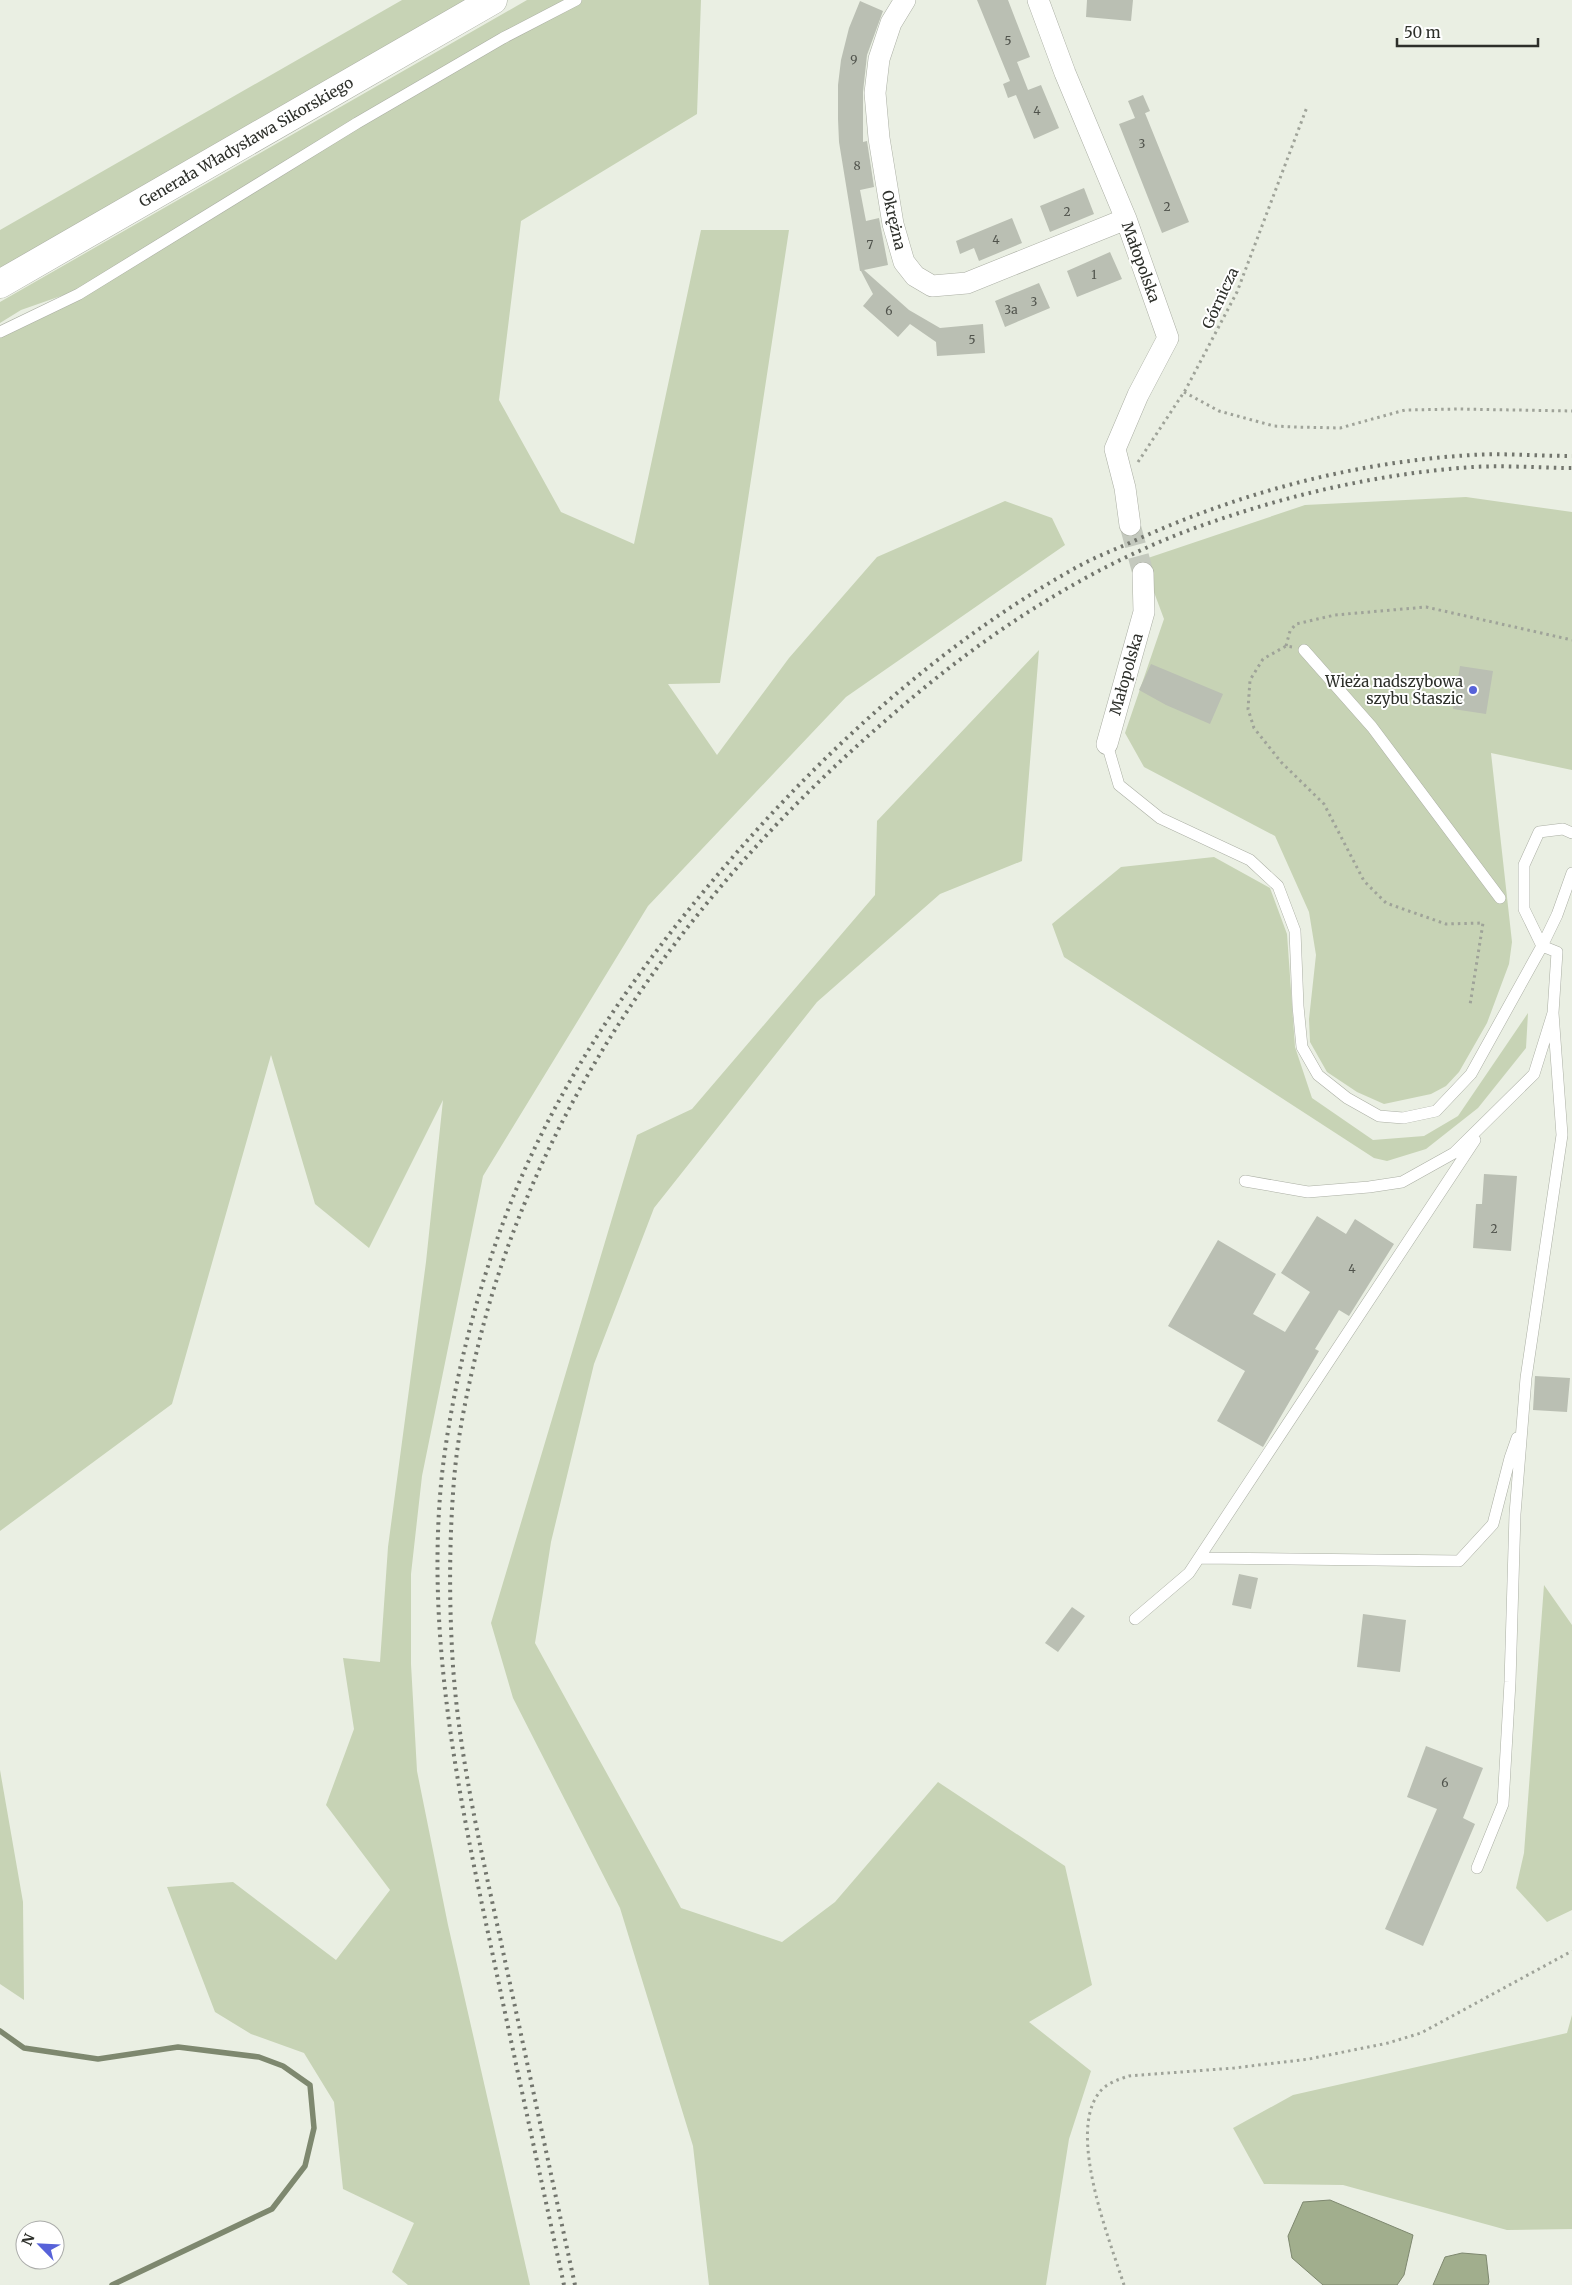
<svg xmlns="http://www.w3.org/2000/svg" width="1572" height="2285" font-family="Merriweather,serif">
<rect width="100%" height="100%" fill="#eaefe3"/>
<path fill="#c7d3b5" d="M 402,0 L 473,0 L 0,271 L 0,230 Z
M 527,0 L 564,0 L 78,290 L 21,310 L 0,323 L 0,302 Z
M 576,0 L 701,0 L 697,114 L 521,221 L 499,400 L 561,512 L 634,544 L 701,230 L 789,230 L 720,683 L 668,684 L 717,755 L 789,658 L 877,557 L 1005,501 L 1052,518 L 1065,545 L 846,697 L 648,906 L 483,1176 L 422,1476 L 411,1574 L 411,1664 L 417,1771 L 448,1925 L 530,2285 L 408,2285 L 392,2272 L 414,2223 L 343,2189 L 334,2102 L 304,2053 L 251,2034 L 215,2012 L 167,1887 L 233,1882 L 336,1960 L 390,1890 L 326,1805 L 354,1729 L 343,1658 L 380,1662 L 388,1547 L 426,1262 L 443,1100 L 369,1248 L 315,1204 L 271,1055 L 172,1404 L 0,1531 L 0,332 L 79,294 L 357,123 Z
M 1466,497 L 1572,512 L 1572,770 L 1491,753 L 1512,942 L 1509,964 L 1487,1023 L 1459,1072 L 1446,1086 L 1431,1094 L 1384,1104 L 1357,1092 L 1327,1072 L 1310,1042 L 1309,1019 L 1316,955 L 1309,912 L 1275,836 L 1144,767 L 1125,733 L 1164,619 L 1142,560 L 1305,505 Z
M 1039,650 L 1022,861 L 940,894 L 817,1002 L 654,1208 L 594,1364 L 551,1542 L 535,1643 L 681,1908 L 782,1942 L 835,1902 L 938,1782 L 1065,1866 L 1092,1985 L 1029,2022 L 1091,2071 L 1069,2139 L 1046,2285 L 709,2285 L 693,2146 L 620,1908 L 513,1698 L 491,1623 L 637,1135 L 692,1109 L 875,895 L 877,821 Z
M 1214,857 L 1270,888 L 1287,934 L 1295,1047 L 1312,1098 L 1373,1140 L 1424,1136 L 1458,1116 L 1528,1013 L 1526,1048 L 1478,1108 L 1426,1149 L 1387,1161 L 1374,1158 L 1064,957 L 1052,924 L 1121,867 Z
M 1544,1585 L 1572,1625 L 1572,1910 L 1547,1922 L 1516,1888 L 1524,1853 Z
M 0,1770 L 23,1902 L 24,2000 L 0,1984 Z
M 1572,2015 L 1572,2229 L 1507,2230 L 1343,2185 L 1264,2184 L 1233,2128 L 1293,2095 L 1567,2033 Z"/>
<path fill="#a1ae8d" stroke="#7e886f" d="M 1330,2200 L 1413,2235 L 1404,2275 L 1397,2285 L 1323,2285 L 1292,2258 L 1288,2236 L 1303,2202 Z
M 1462,2253 L 1486,2255 L 1489,2282 L 1488,2285 L 1433,2285 L 1445,2257 Z"/>
<g fill="none" stroke-linecap="round" stroke-linejoin="round">
<path stroke="#7e886f" stroke-width="5.5" d="M 0,2031 L 24,2048 L 98,2059 L 178,2047 L 259,2057 L 283,2066 L 310,2085 L 314,2128 L 305,2166 L 272,2209 L 112,2285"/>
</g>
<path fill="#babfb3" d="M 977,0 L 1008,0 L 1030,57 L 1017,62 L 1028,90 L 1041,85 L 1059,128 L 1034,139 L 1016,95 L 1008,98 L 1003,84 L 1010,81 Z
M 1087,0 L 1133,0 L 1131,21 L 1086,17 Z
M 860,1 L 883,11 L 867,55 L 863,92 L 863,142 L 867,141 L 874,187 L 860,190 L 866,221 L 879,218 L 888,265 L 864,270 L 909,310 L 940,328 L 983,324 L 985,353 L 937,356 L 936,342 L 910,324 L 898,337 L 863,306 L 873,294 L 861,271 L 860,271 L 839,142 L 838,119 L 838,85 L 841,60 L 849,28 Z
M 1143,95 L 1150,111 L 1143,114 L 1145,113 L 1189,222 L 1162,233 L 1119,124 L 1135,118 L 1128,101 Z
M 1084,188 L 1094,214 L 1050,232 L 1040,206 Z
M 1012,218 L 1022,243 L 979,261 L 974,248 L 960,254 L 956,241 Z
M 1110,252 L 1122,279 L 1077,297 L 1067,271 Z
M 1039,283 L 1050,308 L 1005,327 L 995,301 Z
M 1151,664 L 1223,694 L 1210,724 L 1166,705 L 1139,690 Z
M 1460,666 L 1493,671 L 1486,714 L 1453,709 Z
M 1484,1174 L 1517,1176 L 1511,1251 L 1473,1248 L 1476,1204 L 1482,1204 Z
M 1317,1216 L 1346,1234 L 1355,1219 L 1394,1244 L 1349,1316 L 1339,1310 L 1315,1349 L 1319,1351 L 1263,1447 L 1217,1421 L 1245,1371 L 1168,1326 L 1218,1240 L 1276,1274 L 1253,1314 L 1285,1332 L 1310,1292 L 1281,1273 Z
M 1535,1376 L 1570,1378 L 1567,1412 L 1533,1410 Z
M 1239,1574 L 1258,1578 L 1251,1609 L 1232,1605 Z
M 1072,1607 L 1085,1616 L 1058,1652 L 1045,1643 Z
M 1363,1614 L 1406,1620 L 1400,1672 L 1357,1667 Z
M 1426,1746 L 1483,1768 L 1463,1818 L 1475,1824 L 1423,1946 L 1385,1929 L 1437,1809 L 1407,1797 Z"/>
<g fill="none" stroke-linecap="round" stroke-linejoin="round">
<path stroke="#c4c9be" stroke-width="21" stroke-dasharray="21 11" stroke-linecap="butt" d="M 1130,525 L 1143,573"/>
<g stroke="#abafa4" stroke-width="12">
<path id="lane" d="M 0,332 L 79,294 L 357,123 L 503,38 L 576,0
M 1304,650 L 1372,727 L 1500,898
M 1107,744 L 1119,785 L 1160,818 L 1250,860 L 1278,886 L 1295,931 L 1298,1006 L 1302,1047 L 1318,1075 L 1347,1098 L 1379,1116 L 1403,1118 L 1436,1111 L 1471,1074 L 1542,946 L 1557,915 L 1572,873
M 1245,1181 L 1308,1192 L 1369,1187 L 1402,1182 L 1454,1153 L 1534,1074 L 1553,1013 L 1557,952 L 1542,946 L 1524,909 L 1524,865 L 1539,832 L 1563,829 L 1572,833
M 1199,1558 L 1459,1561 L 1493,1524 L 1510,1458 L 1517,1438
M 1135,1619 L 1189,1573 L 1475,1140
M 1477,1868 L 1503,1804 L 1510,1682 L 1515,1514 L 1526,1378 L 1562,1135 L 1553,1013"/>
</g>
<g stroke="#abafa4" stroke-width="22">
<path id="street" d="M 905,0 L 891,23 L 879,59 L 875,93 L 879,138 L 893,224 L 904,262 L 915,276 L 932,286 L 967,283 L 1126,219
M 1038,0 L 1065,73 L 1126,219 L 1168,338 L 1138,395 L 1115,449 L 1125,488 L 1130,525
M 1107,744 L 1144,612 L 1143,573"/>
</g>
<g stroke="#abafa4" stroke-width="29">
<path id="secondary" d="M 0,284 L 493,0"/>
</g>
<path stroke="#9fa399" stroke-width="3" stroke-dasharray="2.5 4" stroke-linecap="butt" d="M 1184,392 L 1219,411 L 1274,426 L 1295,427 L 1340,428 L 1405,410 L 1457,409 L 1572,411
M 1138,462 L 1186,389 L 1237,292 L 1307,107
M 1286,646 L 1290,631 L 1296,624 L 1335,615 L 1426,607 L 1572,640
M 1292,647 L 1286,646 L 1263,659 L 1250,680 L 1248,709 L 1254,728 L 1281,762 L 1324,804 L 1364,881 L 1386,903 L 1446,924 L 1483,923 L 1470,1005
M 1124,2285 C 1110,2241 1067,2134 1099,2093 C 1105,2084 1119,2079 1129,2076 L 1234,2068 L 1309,2059 L 1388,2043 L 1421,2033 L 1572,1951"/>
<use href="#lane" stroke="#fff" stroke-width="11"/>
<use href="#street" stroke="#fff" stroke-width="21"/>
<use href="#secondary" stroke="#fff" stroke-width="28"/>
<path stroke="#72756d" stroke-width="4" stroke-dasharray="2.5 5" stroke-linecap="butt" d="M 564,2285 C 540,2175 516,2065 493,1956 C 459,1798 425,1637 442,1474 C 453,1379 481,1273 518,1185 C 567,1070 639,967 720,872 C 821,753 941,642 1079,566 C 1097,556 1117,549 1136,540 C 1242,492 1355,462 1472,455 C 1505,453 1539,456 1572,456
M 575,2285 C 552,2180 530,2075 507,1970 C 486,1871 460,1767 453,1666 C 449,1604 449,1542 454,1480 C 458,1431 469,1382 481,1334 C 544,1089 702,878 892,715 C 979,639 1076,574 1184,532 C 1278,497 1373,474 1473,467 C 1506,465 1539,468 1572,468"/>
</g>
<circle fill="#5762d9" stroke="#fff" stroke-width="2" cx="1473" cy="690" r="5"/>
<g text-anchor="middle" dominant-baseline="central" stroke-width="4" stroke-linejoin="round" paint-order="stroke">
<g font-size="12" fill="#50534c">
<text x="1008" y="40">5</text>
<text x="854" y="59">9</text>
<text x="1037" y="110">4</text>
<text x="1142" y="143">3</text>
<text x="857" y="165">8</text>
<text x="1167" y="206">2</text>
<text x="1067" y="211">2</text>
<text x="996" y="239">4</text>
<text x="870" y="244">7</text>
<text x="1094" y="274">1</text>
<text x="1034" y="301">3</text>
<text x="1011" y="309">3a</text>
<text x="889" y="310">6</text>
<text x="972" y="339">5</text>
<text x="1494" y="1228">2</text>
<text x="1352" y="1268">4</text>
<text x="1445" y="1782">6</text>
</g>
<g font-size="15" fill="#2d2f2a" stroke="#fff">
<text transform="translate(246 142) rotate(-30)">Generała Władysława Sikorskiego</text>
<text transform="translate(894 220) rotate(77)">Okrężna</text>
<text transform="translate(1141 262) rotate(70)">Małopolska</text>
<text transform="translate(1220 298) rotate(-65)">Górnicza</text>
<text transform="translate(1126 674) rotate(-74)">Małopolska</text>
</g>
<g font-size="15" fill="#2d2f2a" stroke="#fff" text-anchor="end">
<text x="1463" y="681">Wieża nadszybowa<tspan x="1463" dy="17">szybu Staszic</tspan></text>
</g>
</g>
<g transform="translate(40 2245) rotate(294)"><circle r="24" fill="#ffffff" stroke="#abacaa"/>
<path d="M0-4L9 19L0 12L-9 19Z" fill="#5762d9"/>
<text y="-8" font-size="14" font-weight="bold" text-anchor="middle" fill="#2d2f2a">N</text>
</g>
<path d="M1397 38v8h141v-8" fill="none" stroke="#2d2f2a" stroke-width="2.5"/>
<text x="1404" y="38" font-size="15" fill="#2d2f2a" stroke="#ffffff" stroke-width="4" paint-order="stroke">50 m</text>
</svg>
